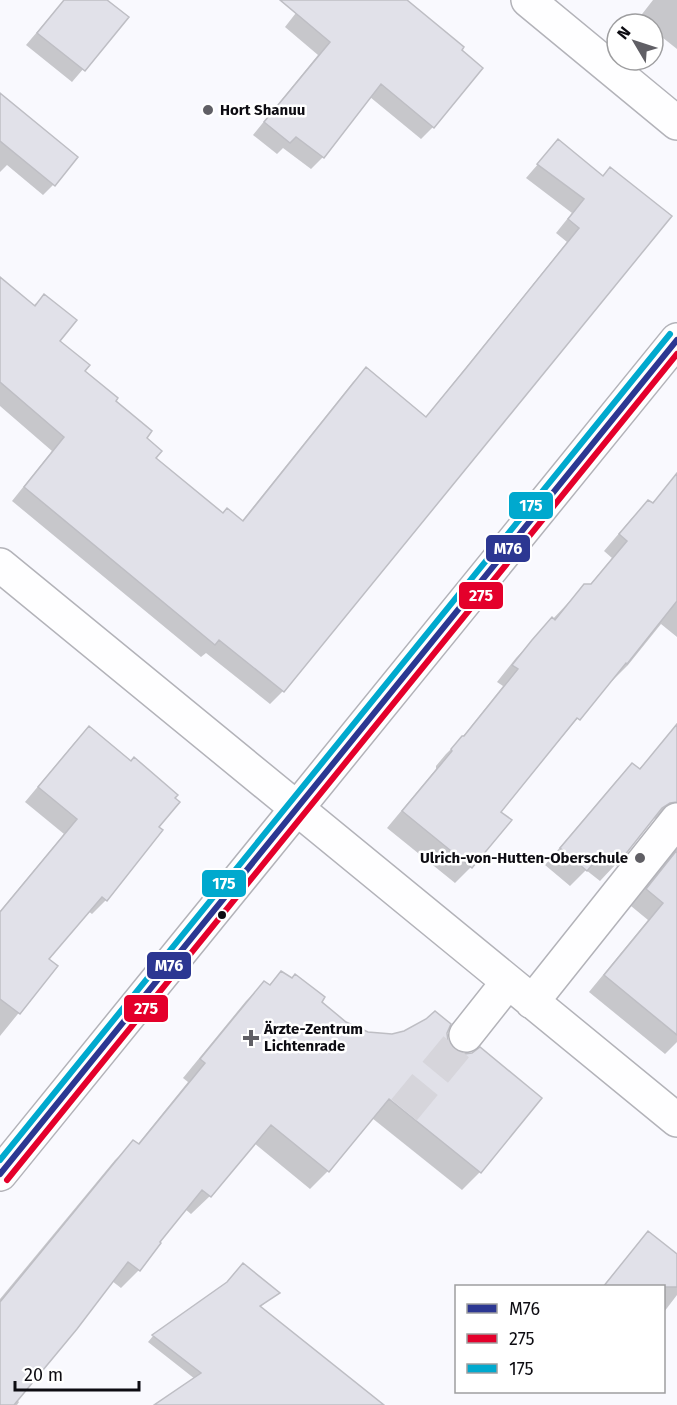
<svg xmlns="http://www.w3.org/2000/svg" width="677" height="1405" font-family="'Fira Sans',sans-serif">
<rect width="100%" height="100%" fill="#f9f9fe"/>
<path fill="#0003" d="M 64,0 L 105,0 L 127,18 L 72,82 L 26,45 Z
M 306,0 L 403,0 L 433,127 L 421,139 L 370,97 L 323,157 L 311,169 L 283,148 L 277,154 L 253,135 L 318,55 L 285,27 Z
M 653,0 L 677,0 L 677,49 L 653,30 L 653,24 L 646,24 L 639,18 Z
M 0,95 L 54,184 L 43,195 L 7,165 L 0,172 Z
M 558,141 L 602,177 L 610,169 L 670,217 L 283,691 L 270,704 L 206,653 L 201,657 L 12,501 L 52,451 L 0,406 L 0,297 L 33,306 L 44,296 L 58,341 L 83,371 L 114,401 L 144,439 L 154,459 L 223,515 L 241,522 L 353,382 L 366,369 L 425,418 L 567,242 L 556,233 L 572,213 L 526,178 Z
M 677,477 L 677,637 L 661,624 L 628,665 L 612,681 L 610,680 L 499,812 L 471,867 L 455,883 L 387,828 L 436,769 L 436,766 L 446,754 L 460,740 L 503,686 L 497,682 L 516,658 L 584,586 L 589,586 L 612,558 L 604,551 L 632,518 L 648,502 L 651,504 Z
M 89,728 L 157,828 L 106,900 L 92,914 L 88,911 L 47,959 L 56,967 L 0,1036 L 0,911 L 64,834 L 25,802 L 75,742 Z
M 660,747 L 677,760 L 677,828 L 663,817 L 652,819 L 616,864 L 600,881 L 586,870 L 570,886 L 545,865 L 616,781 L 632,765 L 638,770 Z
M 677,847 L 677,1042 L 665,1054 L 589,992 L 648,920 L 631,906 Z
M 282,973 L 345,1023 L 367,1033 L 392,1035 L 446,1033 L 447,1042 L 453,1050 L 540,1099 L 480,1172 L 462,1190 L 372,1118 L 328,1171 L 310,1189 L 254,1143 L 210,1196 L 191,1214 L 185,1209 L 158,1242 L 159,1244 L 139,1270 L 121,1288 L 112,1281 L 17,1400 L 19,1402 L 17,1405 L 0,1405 L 0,1299 L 115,1160 L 134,1142 L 137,1145 L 188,1082 L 183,1078 L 246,1001 L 265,982 L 269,985 Z
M 648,1233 L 677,1256 L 677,1295 L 664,1312 L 664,1286 L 603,1286 Z
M 278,1293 L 259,1308 L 370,1405 L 157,1405 L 195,1379 L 148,1342 L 153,1336 Z"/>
<path fill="#e1e1e9" stroke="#bebec4" stroke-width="1.5" d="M 64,0 L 107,0 L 129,17 L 85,71 L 37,33 Z
M 280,0 L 407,0 L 464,47 L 462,50 L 483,68 L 434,128 L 381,84 L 324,158 L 296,137 L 290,143 L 264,122 L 330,42 Z
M 0,93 L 78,157 L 55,186 L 0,141 Z
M 558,139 L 603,176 L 610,167 L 672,216 L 284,692 L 219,640 L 215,645 L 24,487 L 64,437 L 0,382 L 0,277 L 35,306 L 44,294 L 77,320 L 60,341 L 90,365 L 85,371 L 118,398 L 116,401 L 152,431 L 147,438 L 162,451 L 156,458 L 223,513 L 227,508 L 243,521 L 366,367 L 426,417 L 467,367 L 579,228 L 568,219 L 584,199 L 537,164 Z
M 677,473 L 677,601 L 627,664 L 626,663 L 580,720 L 577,718 L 501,812 L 512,820 L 472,868 L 402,811 L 452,751 L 451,749 L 462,736 L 464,736 L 518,669 L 512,665 L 532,640 L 552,617 L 555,620 L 584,584 L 591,584 L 627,541 L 619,534 L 648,500 L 653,503 Z
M 677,724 L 677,802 L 670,803 L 662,808 L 617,865 L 602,853 L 587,871 L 560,848 L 632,763 L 640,769 Z
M 89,726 L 131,761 L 134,757 L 178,795 L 175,798 L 180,802 L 159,827 L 163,830 L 107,901 L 102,897 L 49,959 L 58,966 L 20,1014 L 0,999 L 0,912 L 77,819 L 38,787 Z
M 677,850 L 677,1035 L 604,975 L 663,903 L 646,889 Z
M 281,971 L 292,978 L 295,974 L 325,997 L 322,1002 L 346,1022 L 368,1032 L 392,1034 L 404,1031 L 426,1019 L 435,1011 L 451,1024 L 447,1033 L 448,1041 L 454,1049 L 464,1054 L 472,1053 L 480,1047 L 542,1098 L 481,1173 L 389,1099 L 329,1172 L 271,1125 L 211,1197 L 202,1190 L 160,1242 L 161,1243 L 140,1271 L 128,1262 L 77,1329 L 14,1405 L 0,1405 L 0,1302 L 133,1140 L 139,1144 L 205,1063 L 200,1059 L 264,981 L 270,985 Z
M 648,1231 L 677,1254 L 677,1287 L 603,1287 Z
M 243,1263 L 280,1293 L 260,1306 L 384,1405 L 154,1405 L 201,1373 L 152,1335 L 227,1282 Z"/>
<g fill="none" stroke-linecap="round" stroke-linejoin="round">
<path stroke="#d6d5db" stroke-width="33" stroke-dasharray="33 16" stroke-linecap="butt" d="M 404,1110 L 466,1035"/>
<g stroke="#b3b3b9" stroke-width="36">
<path id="minor" d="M 528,0 L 677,123
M 0,565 L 677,1120
M 532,1002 L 677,820
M 466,1035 L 508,982
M 0,1174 L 677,340"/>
</g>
<use href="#minor" stroke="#fefeff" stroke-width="33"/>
<g stroke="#fff" stroke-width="10">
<path id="bus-1" d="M 0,1174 L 677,340"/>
</g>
<g stroke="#fff" stroke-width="10">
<path id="bus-2" d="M 7,1180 L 677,354"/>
</g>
<g stroke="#fff" stroke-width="10">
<path id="bus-3" d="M 0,1160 L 670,334"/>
</g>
<use href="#bus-1" stroke="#2c3792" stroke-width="6"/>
<use href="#bus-2" stroke="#e4002b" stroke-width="6"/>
<use href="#bus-3" stroke="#00a9ce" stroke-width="6"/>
</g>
<g fill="#605f65" stroke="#fff" stroke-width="2">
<circle cx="208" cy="110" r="6"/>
<circle cx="640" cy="858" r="6"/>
<path d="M248 1029h6v6h6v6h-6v6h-6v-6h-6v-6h6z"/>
</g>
<circle fill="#0d0c12" stroke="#fff" stroke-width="2" cx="222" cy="915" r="5"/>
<g text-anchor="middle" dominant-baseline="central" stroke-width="5" stroke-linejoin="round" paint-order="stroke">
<g font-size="15" font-weight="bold" fill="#0d0c12" stroke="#fff" text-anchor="start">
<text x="220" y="110">Hort Shanuu</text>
<text x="628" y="858" text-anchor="end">Ulrich-von-Hutten-Oberschule</text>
<text x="264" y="1029">Ärzte-Zentrum<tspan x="264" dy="17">Lichtenrade</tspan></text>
</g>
</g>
<g stroke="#fff" stroke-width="2">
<rect x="508" y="491" width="46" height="29" rx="6" fill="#00a9ce"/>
<rect x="485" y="534" width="46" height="29" rx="6" fill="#2c3792"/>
<rect x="458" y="581" width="46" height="29" rx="6" fill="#e4002b"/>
<rect x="201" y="869" width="46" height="29" rx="6" fill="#00a9ce"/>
<rect x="146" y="951" width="46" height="29" rx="6" fill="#2c3792"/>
<rect x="123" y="994" width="46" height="29" rx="6" fill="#e4002b"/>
</g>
<g font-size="16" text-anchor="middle" font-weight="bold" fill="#fff">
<text x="531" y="511">175</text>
<text x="508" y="554">M76</text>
<text x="481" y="601">275</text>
<text x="224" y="889">175</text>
<text x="169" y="971">M76</text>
<text x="146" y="1014">275</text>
</g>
<rect x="455" y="1285" width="210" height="108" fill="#ffffff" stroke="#9e9ea0" stroke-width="1.5"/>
<rect x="467" y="1304" width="30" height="9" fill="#2c3792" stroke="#9e9ea0" stroke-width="1.5"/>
<text x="509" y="1315" font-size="18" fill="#0d0c12">M76</text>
<rect x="467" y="1334" width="30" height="9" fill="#e4002b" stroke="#9e9ea0" stroke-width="1.5"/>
<text x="509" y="1345" font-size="18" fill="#0d0c12">275</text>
<rect x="467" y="1364" width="30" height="9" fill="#00a9ce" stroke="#9e9ea0" stroke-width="1.5"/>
<text x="509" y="1375" font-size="18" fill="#0d0c12">175</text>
<g transform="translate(635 42) rotate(309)"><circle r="28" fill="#ffffff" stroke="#9e9ea0" stroke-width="1.5"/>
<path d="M0-4.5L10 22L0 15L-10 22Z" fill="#605f65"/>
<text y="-9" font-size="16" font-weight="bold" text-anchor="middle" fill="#0d0c12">N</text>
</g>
<path d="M15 1381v9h124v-9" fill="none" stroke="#0d0c12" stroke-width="3"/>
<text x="24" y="1381" font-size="18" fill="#0d0c12" stroke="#ffffff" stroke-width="4.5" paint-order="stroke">20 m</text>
</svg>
